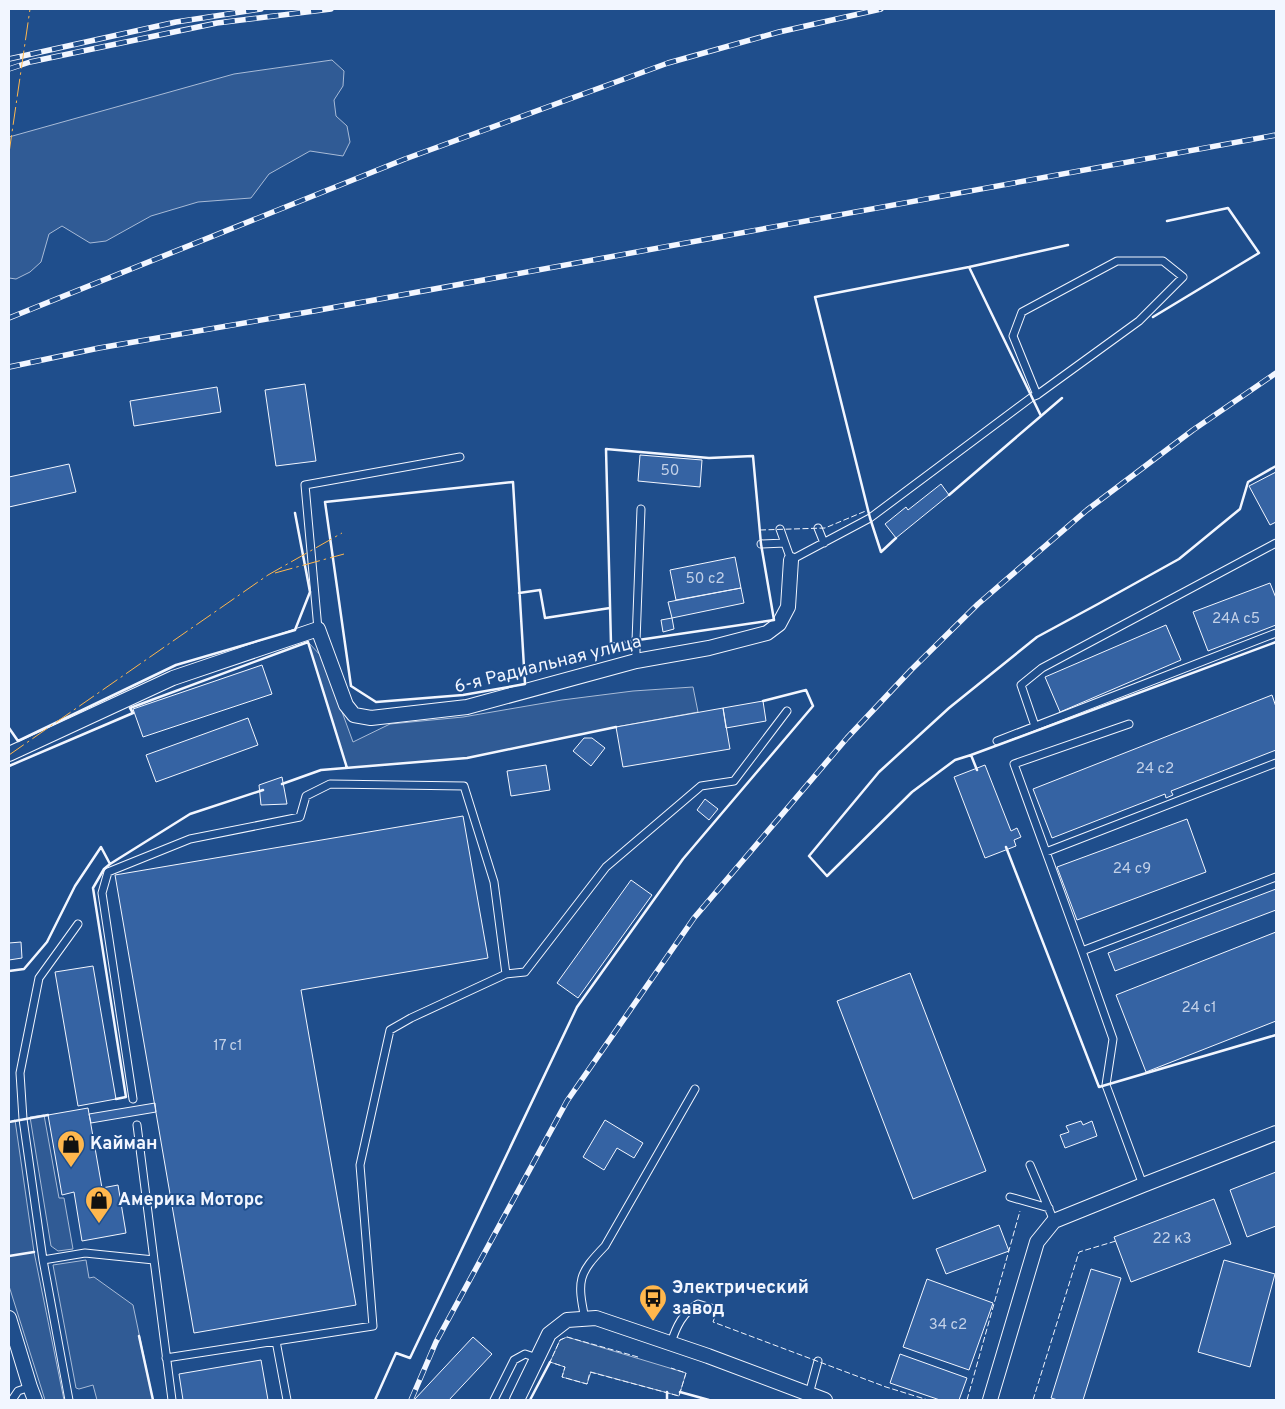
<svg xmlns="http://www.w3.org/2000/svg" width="1285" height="1409" font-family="Overpass,sans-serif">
<rect width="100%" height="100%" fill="#1f4e8c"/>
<path fill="#305b95" stroke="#a8bbd7" d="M 332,60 L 344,71 L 343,86 L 334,100 L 336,116 L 347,126 L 350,142 L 343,156 L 310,151 L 269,174 L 251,198 L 198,202 L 151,216 L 106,241 L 90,243 L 62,226 L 49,234 L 41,262 L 30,272 L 16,279 L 9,278 L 9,137 L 234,74 Z
M 308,642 L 322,657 L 353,742 L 390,724 L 463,717 L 562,700 L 633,691 L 693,687 L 698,712 L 616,727 L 467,758 L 347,768 Z
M 44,1115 L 59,1198 L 64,1198 L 73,1249 L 58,1251 L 51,1246 L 30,1117 Z
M 15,1120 L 34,1252 L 64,1400 L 45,1400 L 9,1286 L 9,1122 Z
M 86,1260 L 89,1278 L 94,1277 L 133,1305 L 153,1400 L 97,1400 L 93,1385 L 79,1389 L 76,1388 L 53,1265 Z
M 567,1337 L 686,1373 L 679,1396 L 591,1372 L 587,1384 L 562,1377 L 565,1367 L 550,1362 L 560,1340 Z"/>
<path fill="#3563a3" stroke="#f2f6ff" d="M 305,384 L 316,461 L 276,466 L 265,390 Z
M 217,387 L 221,412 L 134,426 L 130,401 Z
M 640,455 L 702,460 L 700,487 L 638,481 Z
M 69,464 L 76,492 L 9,507 L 9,477 Z
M 1276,472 L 1276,522 L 1270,525 L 1249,486 Z
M 941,484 L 949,495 L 896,538 L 885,524 L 906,507 L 908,510 Z
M 735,557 L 741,588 L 676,600 L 670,570 Z
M 1270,583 L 1276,598 L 1276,625 L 1208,651 L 1193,612 Z
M 741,588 L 744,603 L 672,618 L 668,602 Z
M 672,618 L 674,629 L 663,632 L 661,620 Z
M 1166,625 L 1181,660 L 1060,712 L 1045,677 Z
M 262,665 L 272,694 L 143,737 L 133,709 Z
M 1272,695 L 1276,707 L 1276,750 L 1171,791 L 1173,795 L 1166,798 L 1165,794 L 1052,838 L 1033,789 Z
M 763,701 L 766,721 L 726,728 L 723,708 Z
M 723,708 L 730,749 L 623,767 L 616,727 Z
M 248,718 L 258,745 L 156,782 L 146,755 Z
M 584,738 L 592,738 L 605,748 L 591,766 L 573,751 Z
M 546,765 L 550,790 L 511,796 L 507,771 Z
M 985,765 L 1011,831 L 1017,828 L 1021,837 L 1014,840 L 1016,846 L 985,858 L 954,777 Z
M 282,777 L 287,804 L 261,805 L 259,785 Z
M 705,799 L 718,809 L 709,820 L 697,810 Z
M 463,816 L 488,958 L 301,990 L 356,1305 L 194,1333 L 115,875 Z
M 1187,819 L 1206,872 L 1077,920 L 1057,867 Z
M 631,880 L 652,895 L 578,998 L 557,983 Z
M 1276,889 L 1276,910 L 1115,971 L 1108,953 Z
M 1276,932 L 1276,1021 L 1146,1072 L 1116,995 Z
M 21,942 L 22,958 L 9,960 L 9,943 Z
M 93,966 L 116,1099 L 78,1106 L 55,972 Z
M 910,973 L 986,1171 L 913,1199 L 837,1001 Z
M 155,1103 L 156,1112 L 91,1123 L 89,1114 Z
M 88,1108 L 102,1188 L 118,1185 L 126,1233 L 82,1241 L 74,1192 L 62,1195 L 48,1115 Z
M 605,1120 L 643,1143 L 634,1158 L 617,1148 L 604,1170 L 583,1157 Z
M 1081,1121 L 1083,1125 L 1092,1121 L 1097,1136 L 1065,1148 L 1060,1135 L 1069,1132 L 1066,1126 Z
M 1276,1172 L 1276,1226 L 1247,1237 L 1230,1190 Z
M 1214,1199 L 1231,1244 L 1131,1282 L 1114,1237 Z
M 999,1225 L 1009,1251 L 946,1274 L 936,1249 Z
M 1224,1260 L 1275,1274 L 1250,1367 L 1198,1352 Z
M 1091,1269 L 1121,1278 L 1083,1400 L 1058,1400 L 1051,1398 Z
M 927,1279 L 993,1303 L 969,1370 L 903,1347 Z
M 473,1337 L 492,1354 L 449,1400 L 414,1400 Z
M 900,1354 L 967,1378 L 959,1400 L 940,1400 L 890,1383 Z
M 261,1360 L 268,1400 L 183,1400 L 179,1374 Z"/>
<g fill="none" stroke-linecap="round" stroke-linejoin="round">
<g stroke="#f2f6ff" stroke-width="9">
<path id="service" d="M 818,528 L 824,543
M 780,529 L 791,560 L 870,518 L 1032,397 L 1037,395 L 1139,321 L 1183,277 L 1163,261 L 1117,261 L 1022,312 L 1013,336 L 1037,395
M 761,544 L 785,543
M 318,629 L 305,485 L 460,457
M 636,661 L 636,641 L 641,509
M 1035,726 L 1021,685 L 1042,668 L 1276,543
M 997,741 L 1276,633
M 1046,852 L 1276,763
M 1082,951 L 1014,764 L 1129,724
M 506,974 L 525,972 L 606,867 L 701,786 L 734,781 L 787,711
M 133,1099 L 102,893 L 108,872 L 190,839 L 300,817 L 306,796 L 330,784 L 464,786 L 494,882 L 506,974 L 411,1018 L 390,1030 L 360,1165 L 373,1326 L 166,1358
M 137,1125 L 154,1260
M 1030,1165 L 1054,1221
M 1143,1185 L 1106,1085 L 1113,1039 L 1082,951 L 1276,877
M 1010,1197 L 1049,1208
M 43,1260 L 85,1253 L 154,1260 L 172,1400
M 585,1319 C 577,1280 578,1274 605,1246 L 695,1089
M 276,1341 L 287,1400
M 671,1343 C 676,1327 683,1312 698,1304 L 717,1310
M 809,1394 L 818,1361
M 12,1400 L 18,1391 L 30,1387
M 69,1400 L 43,1260 L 23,1119 L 20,1073 L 39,978 L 78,924
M 494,1400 L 514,1360 L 525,1354 L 537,1358"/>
</g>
<g stroke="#f2f6ff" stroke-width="16">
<path id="minor" d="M 9,754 L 173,678 L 318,629 L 346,705 L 354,715 L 371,718 L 467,707 L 636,661 L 709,648 L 767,633 L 779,624 L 788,607 L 791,560
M 9,1318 L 30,1387 L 35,1400
M 517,1400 L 549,1334 L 567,1320 L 596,1318 L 708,1356 L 825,1400
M 990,1400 L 1037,1242 L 1054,1221 L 1143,1185 L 1276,1133"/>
</g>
<use href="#service" stroke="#1f4e8c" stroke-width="7"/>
<use href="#minor" stroke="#1f4e8c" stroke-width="14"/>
<g stroke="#f2f6ff" stroke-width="5.5">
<path id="rail" d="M 9,59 L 176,22 L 261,9
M 9,69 L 30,62 L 217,23 L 331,9
M 9,318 L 405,159 L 668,63 L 779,32 L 881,9
M 9,367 L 99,348 L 314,311 L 1276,135
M 411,1400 L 436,1342 L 567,1101 L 694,918 L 847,738 L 911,670 L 978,604 L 1087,510 L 1193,430 L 1276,373"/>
</g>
<use href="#rail" stroke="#1f4e8c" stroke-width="4" stroke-dasharray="11" stroke-linecap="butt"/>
<path stroke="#f2f6ff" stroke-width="1" stroke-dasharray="6 2.5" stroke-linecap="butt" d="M 760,530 L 825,528 L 868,510
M 720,1302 L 713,1322 L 886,1387 L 928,1400
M 638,1357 L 567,1337 L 560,1340 L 550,1362 L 565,1367 L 562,1377 L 587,1384 L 590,1372 L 679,1396 L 686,1373 L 671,1368
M 967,1400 L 1020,1211
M 1033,1400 L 1079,1252 L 1116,1241"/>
<path stroke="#f2f6ff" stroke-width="2.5" d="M 969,267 L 1068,245
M 1153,317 L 1259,253 L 1228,208 L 1167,221
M 1041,416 L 1062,398
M 606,449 L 709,458 L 753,456 L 761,544 L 774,620 L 611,644 Z
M 513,482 L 525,684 L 463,695 L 376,702 L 351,686 L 325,502 Z
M 896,538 L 881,552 L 870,518 L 815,297 L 969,267 L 1041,416 L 949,495
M 519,593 L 540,590 L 545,618 L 610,608
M 9,728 L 18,741 L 176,665 L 295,630 L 310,592 L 295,513
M 971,755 L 955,760 L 912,792 L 827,876 L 809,856 L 879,772 L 949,708 L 1037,637 L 1098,604 L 1179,559 L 1240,509 L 1248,482 L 1276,466
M 9,766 L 133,713 L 130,708 L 308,642 L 347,768
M 977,770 L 971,755 L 1276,642
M 282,784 L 321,770 L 467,758 L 616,727
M 1006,847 L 1099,1087 L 1276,1035
M 9,971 L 24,969 L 47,942 L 75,886 L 101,847 L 110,864
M 116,1099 L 126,1097 L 93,888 L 104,869 L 110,864 L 190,814 L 263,790
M 9,1122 L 48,1115
M 9,1256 L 34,1252
M 139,1336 L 153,1400
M 680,1392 L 709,1400
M 375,1400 L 396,1353 L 410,1358 L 577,1007 L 683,859 L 813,706 L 806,690 L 763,701
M 530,1400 L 550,1362
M 667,1400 L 667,1392"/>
<path stroke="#ffb74d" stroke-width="1" stroke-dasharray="18 4 2.5 4" stroke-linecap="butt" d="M 9,153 L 30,9
M 275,573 L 344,554
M 9,755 L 268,575 L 342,533"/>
</g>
<defs>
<g id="shop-pin" transform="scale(1.4375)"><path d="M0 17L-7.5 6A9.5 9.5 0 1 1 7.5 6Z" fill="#ffb74d" stroke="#1f4e8c"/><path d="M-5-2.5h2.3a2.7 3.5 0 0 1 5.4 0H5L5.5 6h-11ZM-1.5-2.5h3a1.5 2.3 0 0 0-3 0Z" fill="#111"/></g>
<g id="bus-pin" transform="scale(1.4375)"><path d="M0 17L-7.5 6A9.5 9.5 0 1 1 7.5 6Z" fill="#ffb74d" stroke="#1f4e8c"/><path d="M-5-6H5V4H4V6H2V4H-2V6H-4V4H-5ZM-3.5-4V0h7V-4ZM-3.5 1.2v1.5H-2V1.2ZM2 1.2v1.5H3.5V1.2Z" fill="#111"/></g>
</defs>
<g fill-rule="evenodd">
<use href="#shop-pin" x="71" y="1144"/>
<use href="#shop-pin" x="99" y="1200"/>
<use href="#bus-pin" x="653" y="1298"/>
</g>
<g text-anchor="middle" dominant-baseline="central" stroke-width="4" stroke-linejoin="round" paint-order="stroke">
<g font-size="15" fill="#c3d1e8">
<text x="670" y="471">50</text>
<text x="705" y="579">50 с2</text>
<text x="1236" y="619">24А с5</text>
<text x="1155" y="769">24 с2</text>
<text x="1132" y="869">24 с9</text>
<text x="1199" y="1008">24 с1</text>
<text x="228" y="1046">17 с1</text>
<text x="1172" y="1239">22 к3</text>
<text x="948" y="1325">34 с2</text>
</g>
<g font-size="18" fill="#f2f6ff" stroke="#1f4e8c">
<text transform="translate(548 665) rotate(-14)">6-я Радиальная улица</text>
</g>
<g font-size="18" font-weight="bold" fill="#f2f6ff" stroke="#1f4e8c" text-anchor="start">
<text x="90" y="1144">Кайман</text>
<text x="118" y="1200">Америка Моторс</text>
<text x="672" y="1288">Электрический<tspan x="672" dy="21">завод</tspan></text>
</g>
</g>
<rect width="1285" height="1409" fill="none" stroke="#f2f6ff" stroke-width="20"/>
</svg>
